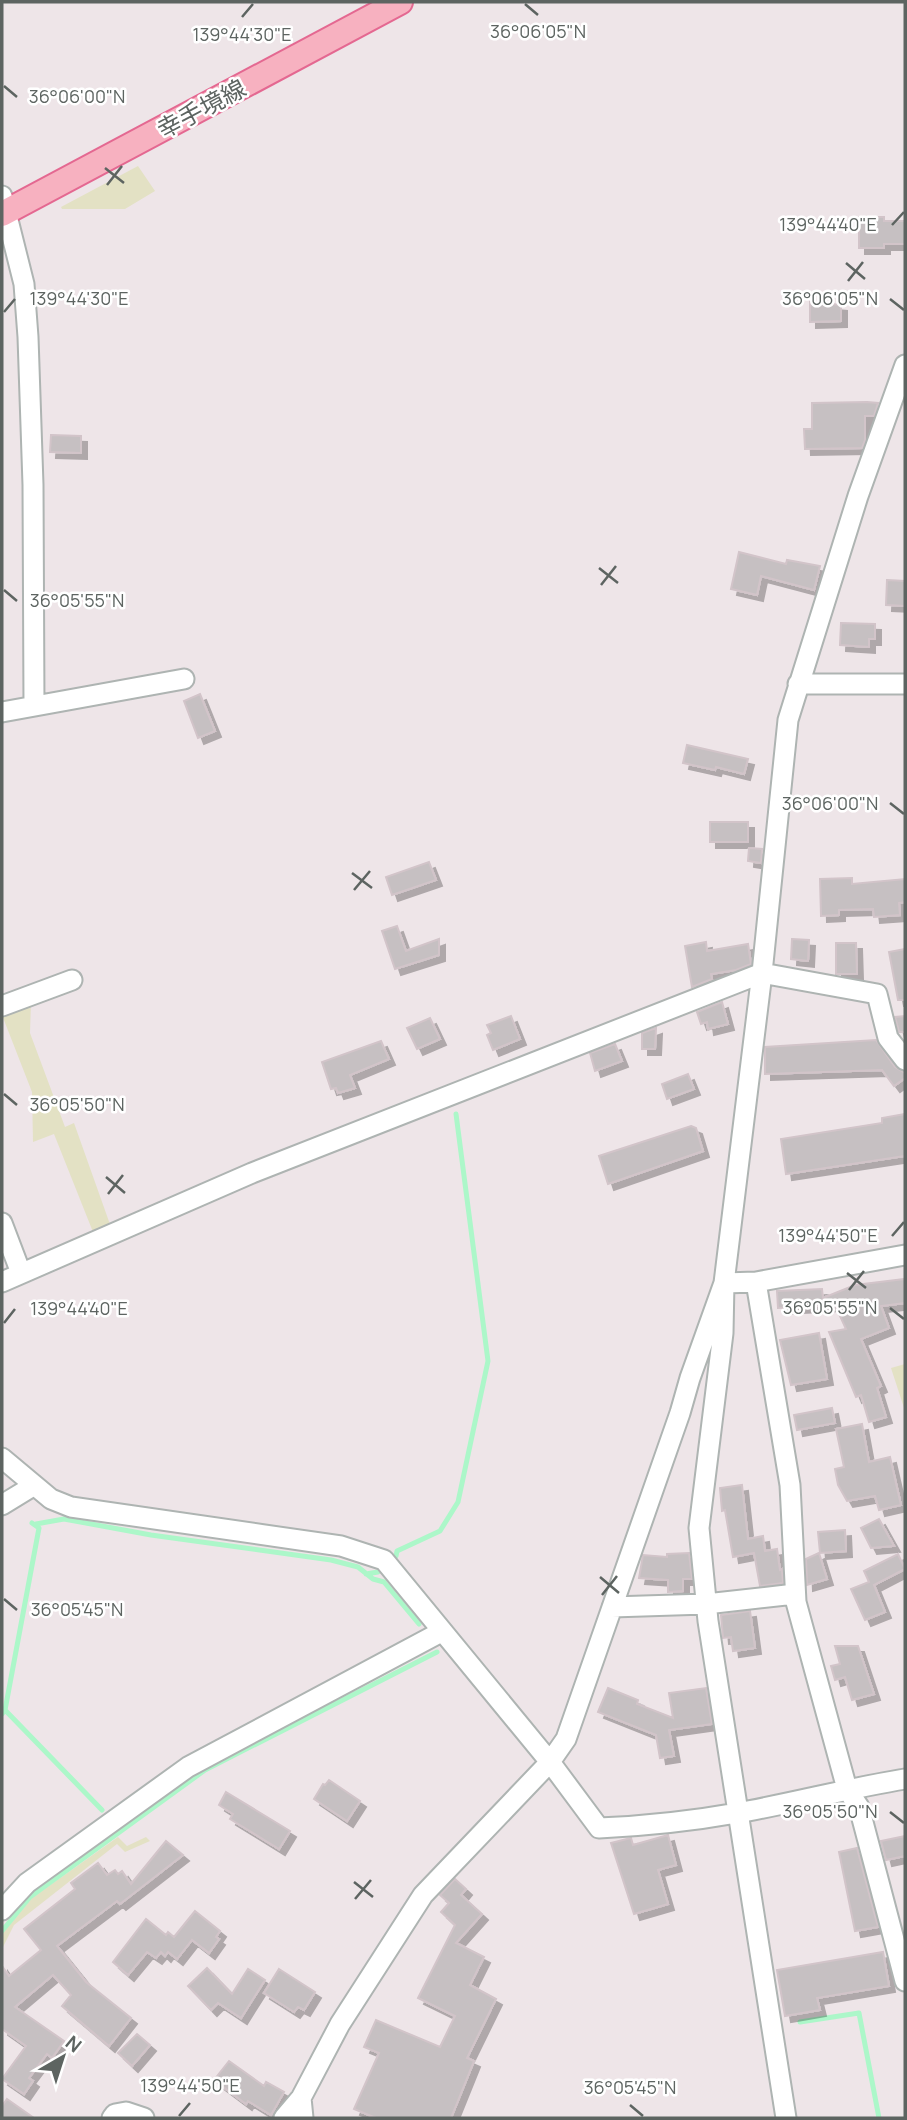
<svg xmlns="http://www.w3.org/2000/svg" width="907" height="2120" font-family="Manrope,'Noto Sans JP',sans-serif">
<defs>
<filter id="shadow"><feDropShadow dx="6" dy="6" stdDeviation="0" flood-color="#0004"/></filter>
</defs>
<rect width="100%" height="100%" fill="#eee5e8"/>
<path fill="#e3e1c4" d="M 138,166 L 155,191 L 125,209 L 62,209 L 61,207 Z
M 31,1001 L 30,1033 L 65,1127 L 74,1123 L 112,1230 L 95,1237 L 54,1134 L 33,1142 L 32,1092 L 2,1015 L 2,1011 Z
M 905,1364 L 905,1411 L 891,1368 Z
M 118,1837 L 127,1846 L 146,1837 L 150,1841 L 125,1852 L 117,1844 L 14,1925 L 2,1949 L 2,1934 L 32,1898 Z"/>
<g fill="none" stroke-linecap="round" stroke-linejoin="round">
<path stroke="#acf7c9" stroke-width="5" d="M 36,1524 L 64,1519 L 151,1535 L 331,1560 L 358,1567 L 373,1579 L 384,1582 L 419,1624
M 396,1556 L 397,1551 L 440,1531 L 458,1502 L 488,1361 L 456,1114
M 366,1574 L 378,1572
M 5,1710 L 102,1810
M 2,1714 L 5,1710 L 39,1528 L 32,1523
M 2,1931 L 30,1897 L 205,1770 L 437,1652
M 800,2022 L 859,2013 L 879,2118"/>
</g>
<path fill="#c6c0c2" stroke="#d2c4c9" stroke-width="2" filter="url(#shadow)" d="M 859,217 L 884,217 L 884,221 L 905,221 L 905,244 L 884,244 L 884,248 L 859,248 Z
M 810,302 L 841,305 L 841,321 L 810,322 Z
M 867,402 L 878,403 L 874,416 L 865,416 L 865,440 L 862,448 L 805,449 L 804,429 L 812,429 L 812,403 Z
M 51,435 L 81,436 L 81,453 L 50,452 Z
M 739,552 L 786,564 L 787,560 L 820,566 L 814,590 L 761,576 L 757,595 L 731,589 Z
M 887,580 L 905,581 L 905,606 L 886,605 Z
M 841,623 L 875,624 L 875,639 L 869,639 L 869,647 L 840,645 Z
M 200,694 L 215,731 L 198,738 L 184,701 Z
M 687,745 L 748,759 L 744,774 L 716,767 L 715,770 L 683,763 Z
M 710,822 L 748,822 L 748,842 L 710,842 Z
M 749,848 L 762,849 L 761,863 L 748,861 Z
M 429,862 L 436,880 L 392,895 L 386,877 Z
M 852,878 L 852,884 L 905,879 L 905,902 L 899,903 L 900,915 L 874,917 L 873,909 L 839,910 L 839,915 L 821,916 L 820,879 Z
M 397,926 L 406,951 L 439,939 L 439,955 L 395,969 L 382,931 Z
M 792,939 L 809,940 L 808,961 L 791,959 Z
M 706,942 L 707,951 L 748,944 L 751,964 L 736,970 L 711,974 L 712,979 L 692,987 L 685,946 Z
M 836,943 L 856,943 L 857,974 L 836,974 Z
M 905,949 L 905,1000 L 898,1000 L 889,952 Z
M 722,1002 L 728,1024 L 708,1029 L 707,1022 L 701,1024 L 697,1012 Z
M 511,1016 L 520,1039 L 493,1050 L 487,1035 L 491,1033 L 487,1025 Z
M 905,1016 L 905,1032 L 899,1032 L 895,1017 Z
M 430,1018 L 440,1039 L 417,1049 L 407,1028 Z
M 656,1028 L 655,1049 L 642,1049 L 642,1033 Z
M 876,1040 L 895,1067 L 905,1073 L 905,1078 L 894,1086 L 882,1070 L 765,1074 L 765,1047 Z
M 381,1041 L 389,1059 L 350,1075 L 355,1088 L 338,1093 L 336,1088 L 331,1089 L 322,1062 Z
M 615,1044 L 622,1061 L 595,1071 L 590,1053 Z
M 688,1074 L 694,1089 L 667,1099 L 662,1084 Z
M 905,1114 L 905,1156 L 786,1174 L 781,1139 L 882,1123 L 882,1118 Z
M 691,1126 L 696,1128 L 703,1151 L 608,1184 L 599,1156 Z
M 905,1279 L 905,1303 L 881,1306 L 889,1328 L 861,1339 L 881,1386 L 877,1388 L 886,1417 L 869,1422 L 861,1395 L 856,1397 L 829,1332 L 846,1329 L 835,1305 L 778,1308 L 777,1291 L 822,1289 L 823,1298 L 855,1285 Z
M 819,1333 L 827,1379 L 791,1385 L 780,1340 Z
M 832,1408 L 835,1423 L 797,1430 L 794,1415 Z
M 862,1424 L 869,1462 L 890,1457 L 901,1505 L 879,1510 L 875,1496 L 847,1501 L 838,1485 L 835,1469 L 844,1467 L 836,1429 Z
M 742,1485 L 748,1539 L 763,1536 L 765,1551 L 777,1549 L 780,1570 L 782,1569 L 783,1583 L 760,1586 L 754,1553 L 733,1557 L 725,1510 L 722,1511 L 720,1488 Z
M 879,1519 L 894,1546 L 871,1548 L 861,1528 Z
M 845,1530 L 846,1551 L 820,1553 L 818,1532 Z
M 689,1553 L 692,1579 L 683,1579 L 683,1591 L 668,1592 L 668,1580 L 639,1578 L 643,1555 L 667,1557 L 667,1554 Z
M 819,1553 L 827,1579 L 807,1585 L 806,1559 Z
M 898,1554 L 905,1569 L 874,1585 L 885,1612 L 865,1620 L 851,1589 L 869,1582 L 864,1571 Z
M 750,1611 L 755,1648 L 733,1651 L 731,1637 L 723,1638 L 721,1615 Z
M 835,1646 L 858,1646 L 874,1694 L 852,1700 L 845,1677 L 835,1680 L 831,1666 L 840,1664 Z
M 608,1688 L 638,1700 L 637,1704 L 673,1718 L 669,1693 L 706,1688 L 712,1724 L 669,1730 L 674,1756 L 660,1758 L 656,1735 L 598,1712 Z
M 329,1780 L 360,1801 L 347,1821 L 314,1799 L 323,1784 L 325,1785 Z
M 226,1792 L 290,1831 L 279,1849 L 230,1819 L 233,1814 L 219,1805 Z
M 668,1835 L 676,1865 L 658,1870 L 668,1904 L 634,1914 L 611,1843 L 631,1838 L 633,1845 Z
M 905,1836 L 905,1856 L 886,1860 L 881,1841 Z
M 166,1841 L 183,1855 L 120,1904 L 117,1901 L 57,1946 L 86,1982 L 131,2018 L 109,2046 L 62,2006 L 71,1995 L 53,1975 L 15,2007 L 64,2041 L 52,2058 L 47,2054 L 29,2078 L 33,2081 L 24,2094 L 2,2079 L 26,2046 L 2,2029 L 2,1966 L 9,1976 L 41,1950 L 24,1929 L 75,1889 L 71,1883 L 98,1863 L 107,1875 L 115,1870 L 118,1874 L 122,1871 L 131,1884 Z
M 857,1848 L 878,1927 L 855,1931 L 839,1852 Z
M 455,1879 L 466,1889 L 461,1895 L 482,1914 L 456,1943 L 484,1957 L 470,1985 L 496,1999 L 467,2058 L 474,2061 L 451,2118 L 376,2118 L 354,2109 L 379,2053 L 364,2047 L 376,2020 L 440,2047 L 455,2016 L 418,1998 L 455,1925 L 441,1912 L 449,1903 L 440,1895 Z
M 195,1911 L 220,1931 L 216,1937 L 219,1939 L 209,1953 L 192,1940 L 177,1959 L 168,1952 L 165,1956 L 161,1952 L 156,1958 L 147,1952 L 128,1975 L 113,1962 L 146,1919 L 166,1935 L 168,1932 L 174,1937 Z
M 883,1952 L 889,1986 L 817,1998 L 820,2010 L 785,2016 L 777,1970 Z
M 207,1968 L 232,1994 L 248,1969 L 265,1980 L 241,2018 L 218,2003 L 211,2010 L 188,1986 Z
M 279,1969 L 315,1992 L 304,2010 L 298,2007 L 294,2012 L 264,1993 Z
M 137,2034 L 150,2045 L 132,2066 L 118,2053 Z
M 229,2061 L 264,2086 L 266,2082 L 284,2092 L 271,2115 L 248,2101 L 246,2104 L 214,2080 Z
M 7,2099 L 34,2118 L 2,2118 L 2,2106 Z"/>
<g fill="none" stroke-linecap="round" stroke-linejoin="round">
<g stroke="#aeb4b2" stroke-width="23">
<path id="minor" d="M 2,196 L 24,284 L 28,337 L 33,485 L 34,706
M 798,684 L 905,684
M 2,712 L 184,679
M 2,1006 L 72,980
M 2,1223 L 21,1273
M 2,1282 L 252,1173 L 762,973 L 877,994 L 888,1038 L 905,1060
M 756,1282 L 790,1485 L 796,1602 L 847,1789 L 859,1807 L 905,1981
M 2,1458 L 51,1499 L 71,1507 L 341,1546 L 384,1560 L 550,1762 L 599,1828 C 645,1826 692,1821 737,1813 C 794,1803 849,1788 905,1779
M 2,1505 L 33,1486
M 612,1607 L 706,1604 L 795,1594
M 2,1910 L 27,1883 L 188,1767 L 441,1632
M 112,2118 L 115,2114 L 126,2112 L 144,2118
M 284,2118 L 301,2098
M 303,2118 L 301,2098 L 340,2024 L 423,1895 L 550,1762 L 566,1739 L 680,1413 L 690,1378 L 724,1283 L 762,973 L 788,720 L 858,496 L 905,365
M 786,2118 L 708,1621 L 699,1528 L 723,1333 L 724,1283 L 756,1282 L 905,1255"/>
</g>
<g stroke="#e46891" stroke-width="28">
<path id="major" d="M 2,214 L 400,2"/>
</g>
<use href="#minor" stroke="#fff" stroke-width="19"/>
<use href="#major" stroke="#f7b1c0" stroke-width="24"/>
</g>
<path fill="none" stroke="#5d6461" stroke-width="2.5" d="M 525,4 L 538,15M 242,17 L 253,4M 4,86 L 17,97M 105,168 L 124,183M 107,185 L 122,166M 892,225 L 904,212M 846,263 L 865,279M 848,281 L 863,262M 890,299 L 904,310M 4,312 L 15,299M 599,568 L 618,583M 601,585 L 616,566M 4,590 L 17,601M 890,803 L 904,814M 352,873 L 372,888M 354,890 L 370,871M 4,1094 L 17,1105M 106,1177 L 125,1193M 108,1194 L 123,1175M 892,1236 L 904,1222M 847,1273 L 866,1288M 849,1290 L 864,1271M 890,1308 L 904,1319M 4,1323 L 15,1309M 600,1577 L 619,1593M 602,1595 L 617,1576M 4,1599 L 17,1610M 890,1812 L 904,1823M 354,1882 L 373,1897M 355,1899 L 371,1880M 630,2105 L 643,2116M 179,2116 L 190,2103"/>
<g text-anchor="middle" dominant-baseline="central" stroke-width="5" stroke-linejoin="round" paint-order="stroke">
<g font-size="24" fill="#5d6461" stroke="#fff">
<text transform="translate(201 108) rotate(-28)">幸手境線</text>
</g>
</g>
<g font-size="18" text-anchor="middle" fill="#5d6461" stroke="#fff" stroke-width="5" stroke-linejoin="round" paint-order="stroke">
<text x="538" y="38">36°06'05"N</text>
<text x="242" y="41">139°44'30"E</text>
<text x="77" y="103">36°06'00"N</text>
<text x="828" y="231">139°44'40"E</text>
<text x="79" y="305">139°44'30"E</text>
<text x="830" y="305">36°06'05"N</text>
<text x="77" y="607">36°05'55"N</text>
<text x="830" y="810">36°06'00"N</text>
<text x="77" y="1111">36°05'50"N</text>
<text x="828" y="1242">139°44'50"E</text>
<text x="830" y="1314">36°05'55"N</text>
<text x="79" y="1315">139°44'40"E</text>
<text x="77" y="1616">36°05'45"N</text>
<text x="830" y="1818">36°05'50"N</text>
<text x="190" y="2092">139°44'50"E</text>
<text x="630" y="2094">36°05'45"N</text>
</g>
<rect width="907" height="2120" fill="none" stroke="#5d6461" stroke-width="7"/>
<g transform="translate(63 2057) rotate(39)" stroke="#ffffff" stroke-width="5" paint-order="stroke">
<path d="M0-5L12 26L0 18L-12 26Z" fill="#5d6461"/>
<text y="-10" font-size="19" font-weight="bold" text-anchor="middle" fill="#5d6461">N</text>
</g>
</svg>
